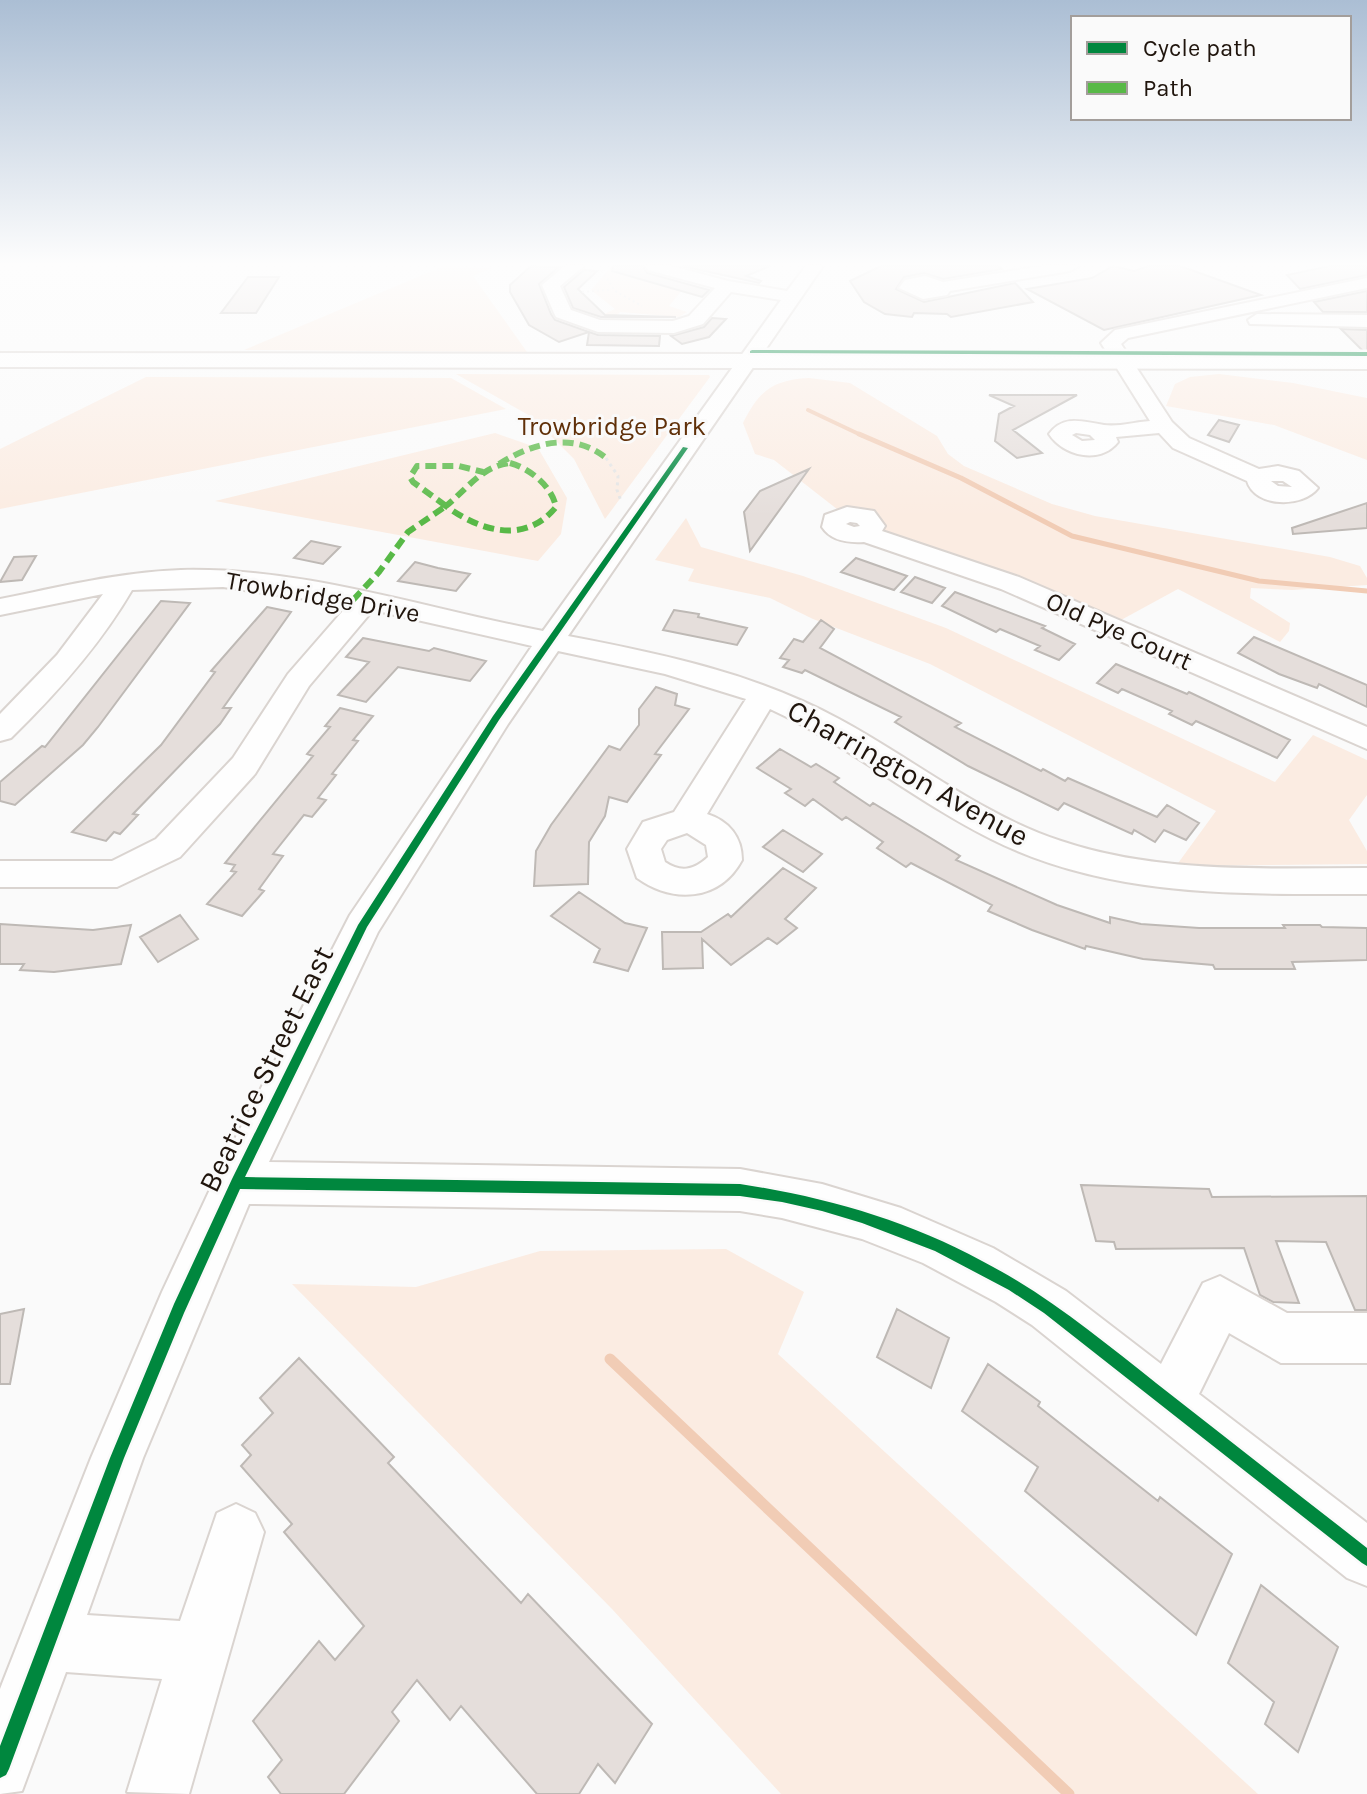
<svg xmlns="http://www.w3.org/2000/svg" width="1367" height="1794" font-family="Karla,sans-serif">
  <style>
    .green { fill: #fbece2 }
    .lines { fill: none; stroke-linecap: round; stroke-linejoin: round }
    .stream-far2 { stroke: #f1ccb5; stroke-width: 4 }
    .stream-far1 { stroke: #f1ccb5; stroke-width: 5 }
    .stream { stroke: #f1ccb5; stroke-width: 11 }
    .building { fill: #e5dedb; stroke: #beb9b5; stroke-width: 2 }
    .minor-casing { stroke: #dad4d0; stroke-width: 4 }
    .major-casing { stroke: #dad4d0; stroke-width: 4 }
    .path-far1 { stroke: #e4e4e4; stroke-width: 2; stroke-dasharray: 2 3; stroke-linecap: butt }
    .path { stroke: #e4e4e4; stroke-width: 3; stroke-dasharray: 3 4; stroke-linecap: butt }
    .minor { fill: #fefefe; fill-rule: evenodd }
    .major { fill: #fefefe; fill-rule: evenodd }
    .quiet { stroke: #58b947; stroke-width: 6; stroke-dasharray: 11 6; stroke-linecap: butt }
    .cycleway-casing { stroke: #fafafa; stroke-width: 5 }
    .cycleway { fill: #00873e; fill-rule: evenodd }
    .labels { text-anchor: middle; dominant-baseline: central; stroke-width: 6; stroke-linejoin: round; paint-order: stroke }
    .far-park-label { font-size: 26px; fill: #603009; stroke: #fafafa }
    .far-street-label { font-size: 26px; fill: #20150d; stroke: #fafafa }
    .street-label { font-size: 30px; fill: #20150d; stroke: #fafafa }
  </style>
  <rect width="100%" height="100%" fill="#fafafa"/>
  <path class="green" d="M444,266l48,2 -19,8 54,76 -283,-2z
    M611,267l41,4 -11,5 37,13 14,-4 12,7 -21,-3 -14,17 18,6 -8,5 -59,-5 -7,7 -13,-3 15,-7 -24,-19z
    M456,374l253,1 1,2 -105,142 -31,-60 -42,-42z
    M1219,374l74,9 74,15v62l-93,-35 -108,-19 9,-22 15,-7z
    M146,377l305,1 55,31 -506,100v-60z
    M809,378l41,5 87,53 11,18 16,12 88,38 43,12 235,41 30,9 7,12v7l-75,5 -41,-2 -1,10 40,25 -1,8 -9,11 -102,-53 -68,37 -241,-92 -95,-74 -19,-6 -12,-31c16,-32 29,-43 66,-45z
    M495,433l43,15 29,50 -6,36 -23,27 -323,-60z
    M686,518l15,29 102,29 143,52 329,154 38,-47 54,25v35l-18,25 18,31v13l-191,2 40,-55 -286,-147 -117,-45 -43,-21 -82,-17 6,-12 -39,-9z
    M726,1249l78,43 -26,62 480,440h-477l-169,-185 -320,-325 124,3 124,-36z"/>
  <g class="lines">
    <path class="stream-far2" d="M808,410l55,26"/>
    <path class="stream-far1" d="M859,434l102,44 111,58 187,45 108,10"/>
    <path class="stream" d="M610,1359l459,435"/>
  </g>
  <path class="building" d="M531,266l28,1 -20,17 12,30 4,6 34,12 -30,10 -30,-17 -19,-33v-7z
    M613,266h30l4,7 62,17 -7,7 -90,-26z
    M682,266h88l-24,10 15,5 -2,2z
    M881,266h117l4,3 -59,10 -19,-6 -20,4 -8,12 28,13 91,-19 18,19 -82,15 -4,-3 -33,-1 -2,4 -27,-3 -21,-12 -14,-21z
    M1113,266l21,5 14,-5h32l81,29 -157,35 -77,-41 65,-11z
    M1330,266h37v9l-67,14 -13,-14z
    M584,270l13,1 -19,18 27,26 71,2h-75l-28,-9 -9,-21z
    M248,277h31l-23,36h-35z
    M1367,291v21h-44l-9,-10z
    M712,318l14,1 -17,18 -27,7 -11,-8 33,-9z
    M1341,329l26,1v22h-3z
    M589,332l9,3 62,1 -1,10 -72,-1z
    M989,395h88l-64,35 29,23 -25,5 -22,-17 4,-27 15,-8z
    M1219,420l20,5 -10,17 -21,-7z
    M809,469l-59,82 -6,-39 16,-21z
    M1367,503v25l-74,6 -1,-6z
    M311,541l29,6 -17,17 -29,-6z
    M36,556l-14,24 -22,2 14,-25z
    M856,558l51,18 -13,14 -53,-18z
    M415,562l23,6 32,6 -14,17 -58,-10z
    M915,577l30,11 -13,15 -31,-11z
    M955,592l90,34 -3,2 33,16 -16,16 -24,-10 5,-4 -40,-17 -4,3 -54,-26z
    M161,601l29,2 -92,124 -15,18 -68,60 -15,-4v-19l42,-36 3,1z
    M267,607l24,5 -68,96h8l-11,16 -87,90 5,1 -18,19 -6,-2 -8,9 -34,-9 89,-87 54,-73 -4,-1z
    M674,610l25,4 -1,3 49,11 -10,17 -74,-15z
    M821,620l13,9 -14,19 141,75 -6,4 86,44 2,-2 22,12 3,-3 89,39 10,-12 32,18 -13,17 -22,-10 -9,12 -21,-12 -2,4 -68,-31 -6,7 -90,-44 -73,-44 6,-5 -96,-47 -3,3 -19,-6 6,-7 -9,-2 14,-19 9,3z
    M1254,637l113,48v22l-48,-23 -2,4 -38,-14 -41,-21z
    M363,638l66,13 5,-3 52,13 -16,20 -72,-14 -32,35 -28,-7 31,-33 -23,-5z
    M1116,664l71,30 2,-2 101,48 -13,18 -81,-37 -4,4 -23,-11 3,-3 -50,-22 -4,4 -21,-10z
    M656,687l21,7 -2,11 14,4 -34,45 6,1 -34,47 -18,-5 -4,19 -16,26 -1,42 -54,2 2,-35 15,-26 58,-79 11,4 19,-25v-16z
    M340,708l33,8 -20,24 5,1 -26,33 4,1 -18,23 8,2 -14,17 -8,-2 -31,39 10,2 -24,33 5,2 -22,25 -35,-12 29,-32 -5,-1 4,-6 -10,-2 88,-107 -6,-2 23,-27 -5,-1z
    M780,749l31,18 5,-3 23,14 -5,4 36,24 3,-3 87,53 -4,4 101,45 53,18v-6l31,7 58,4h86l-2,-3h37l2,2 45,1v32l-75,2 3,7h-80l-2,-4 -70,-6 -57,-13 -1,3 -53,-19 -44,-19 4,-6 -81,-42 -5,4 -29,-19 6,-6 -37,-25 -4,3 -29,-21 -8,7 -20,-13 6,-4 -34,-21z
    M783,830l39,24 -19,18 -40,-25z
    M783,868l33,20 -31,31 12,9 -20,16 -9,-6 -37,27 -29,-26 1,29 -40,1 -1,-37h39l27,-18 3,3z
    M579,892l46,31 22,5 -19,43 -34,-9 6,-13 -49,-33z
    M180,915l18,24 -40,23 -18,-25z
    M0,924l93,6 38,-5 -10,39 -67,8 -34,-2 4,-6h-24z
    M1081,1185l128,4 3,8 155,-1v114h-12l-29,-68 -50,-1 23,62 -26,-1 -13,-7 -16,-47 -128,1 -2,-7 -18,-1z
    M24,1309l-14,75h-10v-70z
    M897,1309l52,29 -18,50 -54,-31z
    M299,1358l95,99 -6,6 133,140 7,-9 124,130 -37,59 -17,-19 -19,30h-42l-76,-88 -11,14 -33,-40 -25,32 7,9 -55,73h-63l-13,-17 14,-17 -29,-39 66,-80 16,19 29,-34 -80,-94 8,-8 -51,-58 10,-11 -9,-10 31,-32 -13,-15z
    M988,1364l52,38 -2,4 120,95 2,-4 72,57 -36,81 -171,-144 13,-24 -76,-56z
    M1261,1585l77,62 -40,105 -33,-28 9,-22 -46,-39z"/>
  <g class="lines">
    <g class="minor-casing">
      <path id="minor" d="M565,266h19l-24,20 11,24 29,10 73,1 16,-5 26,-28 -67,-18 -2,-4h26l56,15 59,10 19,-25h17l-255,370c94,18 186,37 271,83 73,39 142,96 222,122 98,33 204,27 306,27v26c-129,0 -258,4 -376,-55 -76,-38 -143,-94 -221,-130l-63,105c22,7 35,23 35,46 -22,41 -69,44 -105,18l-10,-29 16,-27 31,-10 72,-113 -81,-25 -107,-23 -50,73 -130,208 -109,230 471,7 82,15 79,24 92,40 73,43 95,73 42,-81 17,-7 67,37h80v50h-86l-52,-30 -30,61 168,129v63l-20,-8 -315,-253 -36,-23 -73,-39 -61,-24 -80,-21 -42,-7 -491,-7 -106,254 -56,157 93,6 37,-108 19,-9 19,9 9,19 -75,262 -62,-2 35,-113 -96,-7 -44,119 -22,3v-105l91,-231 71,-166 58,-124 130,-253 182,-269 -159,-36 -64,76 -54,88 -75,83 -63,30h-117v-26h112l44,-22 77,-81 55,-84 60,-69 -125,-18 -91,3c-32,55 -75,103 -121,148l-11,3v-27l57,-59 46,-61 -103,21v-16c60,-12 120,-27 181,-29 123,-3 242,38 362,61l238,-331 -50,-8 -28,32 -29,9 -76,-1 -42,-15 -2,-4 -12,-28zM687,833l19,12 2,12c-14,13 -27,16 -43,5l-4,-13 6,-9z
        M1042,266h37l-9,5 -120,20 -3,4 -24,4 -24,-11 6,-8 20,-4 18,6z
        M1367,278v10l-239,50 -7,6 51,78 17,16 70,31 19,-3 21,5 19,17c-15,20 -63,20 -71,-7l-74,-33 -14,-15 -43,4 2,5c-18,23 -55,14 -69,-8 15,-20 34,-12 55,-9 14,2 31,-3 46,-4l-49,-78 14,-13zM1076,433l14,2 5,5 -13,1 -10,-6zM1271,481h12l9,6 -14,-1z
        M1257,314l110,1v12l-117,-3 -2,-4z
        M847,507l27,4 11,15 -3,5 137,46 348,150v22l-366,-160 -137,-47c-16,1 -33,-1 -42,-15l3,-12zM850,522l7,1 3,3 -6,1 -8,-3z"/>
    </g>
    <g class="major-casing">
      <path id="major" d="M0,353l1367,2v14l-1367,-2z"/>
    </g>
    <path class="path-far1" d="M599,266l16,25 27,15
      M577,292l33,-2"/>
    <path class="path" d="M606,458l12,18 -1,14 4,11"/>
    <use href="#minor" class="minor"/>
    <use href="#major" class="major"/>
    <path class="quiet" d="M510,463c19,5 42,23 46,44 -31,38 -76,24 -110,-1 21,-17 36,-40 64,-43z
      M499,464c34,-21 74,-33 107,-6
      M446,506l-33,-24 -3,-5 7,-11h42l24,6
      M353,600l26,-28 29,-40 38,-26"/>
    <g class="cycleway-casing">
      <path id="cycleway" d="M752,350l615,2v4l-617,-3v-2z
        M683,447l5,1 -189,272 -132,207 -122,250 495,7c85,13 166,36 242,77 64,33 118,78 174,122 70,55 141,110 211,165v18l-5,-3 -318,-250 -35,-23 -74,-39 -73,-28 -40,-12 -40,-9 -42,-6 -500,-7 -56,124 -60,145 -115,311 -3,6 -6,3v-32l110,-288 64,-154 58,-125 126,-254 135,-209z"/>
    </g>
    <use href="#cycleway" class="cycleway"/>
  </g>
  <linearGradient id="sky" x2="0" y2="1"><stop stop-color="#abbed4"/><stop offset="0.51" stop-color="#fdfdfd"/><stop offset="1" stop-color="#fdfdfd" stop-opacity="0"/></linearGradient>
  <rect width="1367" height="517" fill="url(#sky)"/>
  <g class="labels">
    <g class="far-park-label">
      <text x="612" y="426">Trowbridge Park</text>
    </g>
    <g class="far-street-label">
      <text transform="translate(323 597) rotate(10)">Trowbridge Drive</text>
      <text transform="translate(1119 631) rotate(24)">Old Pye Court</text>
    </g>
    <g class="street-label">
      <text transform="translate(908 773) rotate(29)">Charrington Avenue</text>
      <text transform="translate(266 1069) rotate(-64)">Beatrice Street East</text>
    </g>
  </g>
  <rect x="1071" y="16" width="280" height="104" fill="#fafafa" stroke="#a39e9b" stroke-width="2"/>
  <rect x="1087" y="42" width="40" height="12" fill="#00873e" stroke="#a39e9b" stroke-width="2"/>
  <text x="1143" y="56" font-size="24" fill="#20150d">Cycle path</text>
  <rect x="1087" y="82" width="40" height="12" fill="#58b947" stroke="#a39e9b" stroke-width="2"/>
  <text x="1143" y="96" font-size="24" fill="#20150d">Path</text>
</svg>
